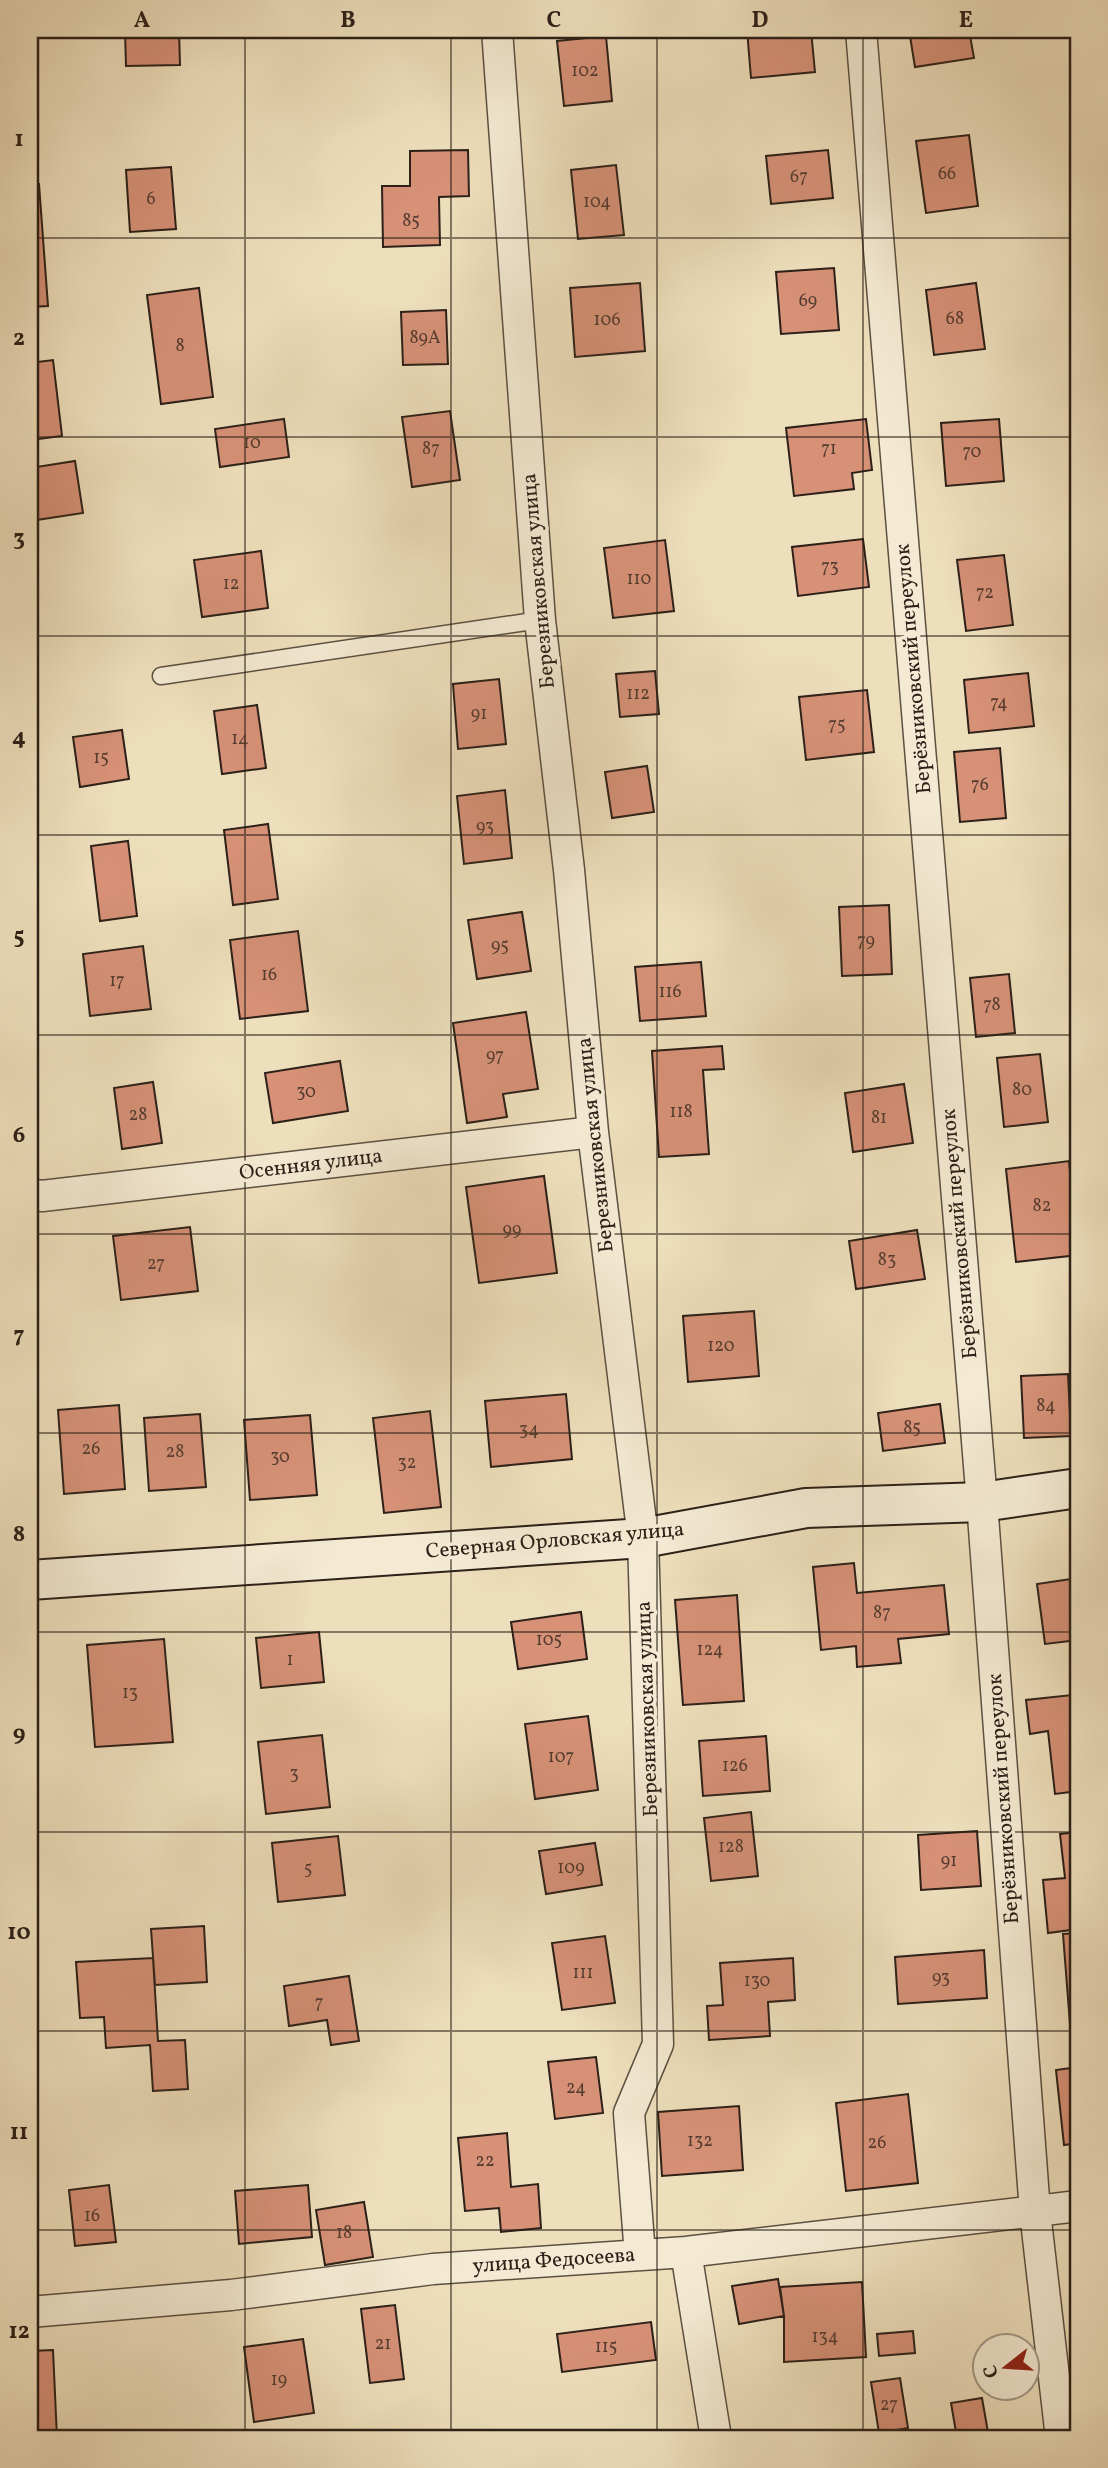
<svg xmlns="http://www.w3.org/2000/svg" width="1108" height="2468" font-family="Vollkorn,serif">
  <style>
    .building { fill: #d69177; stroke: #2c2018; stroke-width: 2 }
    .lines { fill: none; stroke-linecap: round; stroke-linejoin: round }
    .lane-casing { stroke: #5c5041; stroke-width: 19 }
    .street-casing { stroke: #5c5041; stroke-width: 33 }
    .secondary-casing { stroke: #2c2018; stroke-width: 42 }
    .lane { stroke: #f4ead3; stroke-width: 16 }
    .street { stroke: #f4ead3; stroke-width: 30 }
    .secondary { stroke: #f4ead3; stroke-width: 38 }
    .grid { fill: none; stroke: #2c2018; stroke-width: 2; stroke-opacity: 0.55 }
    .labels { text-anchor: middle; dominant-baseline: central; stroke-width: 7; stroke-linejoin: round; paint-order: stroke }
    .number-label { font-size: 18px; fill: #563c30 }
    .street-label { font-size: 21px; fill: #2c2018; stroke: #f4ead3 }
    .neatline { fill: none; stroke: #2c2018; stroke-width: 2.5 }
    .grid-label { font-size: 23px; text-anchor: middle; font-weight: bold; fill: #2c2018 }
  </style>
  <rect width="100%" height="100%" fill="#eedfbc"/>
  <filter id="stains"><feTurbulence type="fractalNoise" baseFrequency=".00286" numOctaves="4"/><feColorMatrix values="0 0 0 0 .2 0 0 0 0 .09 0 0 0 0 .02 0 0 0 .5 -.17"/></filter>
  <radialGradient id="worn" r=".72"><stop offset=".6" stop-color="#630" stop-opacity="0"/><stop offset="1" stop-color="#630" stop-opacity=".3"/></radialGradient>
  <path class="building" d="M125,30h54l1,35 -54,1z
    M747,30h64l4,42 -64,6z
    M909,30h60l5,28 -59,9z
    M606,36l6,65 -48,5 -7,-65z
    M969,135l9,71 -52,7 -10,-72z
    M468,150l1,46 -30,1 1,48 -57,2 -1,-61h28v-35z
    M828,150l5,48 -62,6 -5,-48z
    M616,165l8,70 -46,4 -7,-69z
    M171,167l5,62 -46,3 -4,-62z
    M30,184h9l9,122 -18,1z
    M834,268l5,62 -58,4 -5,-62z
    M640,283l5,68 -70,6 -5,-69z
    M976,283l9,66 -51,6 -8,-65z
    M199,288l14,109 -52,7 -14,-109z
    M446,310l2,54 -45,1 -2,-53z
    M53,360l9,76 -32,4v-77z
    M450,411l10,69 -48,7 -10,-70z
    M284,419l5,38 -69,10 -5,-38z
    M866,419l6,51 -20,3 2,16 -60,7 -8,-68z
    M999,419l5,62 -58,5 -5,-63z
    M75,461l8,52 -53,8v-53z
    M863,539l6,48 -71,9 -6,-49z
    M665,540l9,71 -61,7 -9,-70z
    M261,551l7,57 -66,9 -8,-57z
    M1004,555l9,70 -47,6 -9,-71z
    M655,671l4,43 -39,3 -4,-43z
    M1028,673l6,53 -65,7 -5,-53z
    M499,679l7,65 -48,5 -5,-65z
    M867,690l7,62 -68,8 -7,-63z
    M257,705l9,63 -44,6 -8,-63z
    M122,730l7,49 -49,8 -7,-50z
    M1000,748l6,70 -46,4 -6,-70z
    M647,766l7,46 -42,6 -7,-46z
    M505,790l7,68 -48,6 -7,-68z
    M268,824l10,75 -45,6 -9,-75z
    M128,841l9,75 -37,5 -9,-75z
    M889,905l3,69 -50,2 -3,-69z
    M522,912l9,59 -54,8 -9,-59z
    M298,931l10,80 -68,8 -10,-79z
    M143,946l8,63 -61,7 -7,-62z
    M701,962l5,54 -66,5 -5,-54z
    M1009,974l6,59 -39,4 -6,-59z
    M526,1012l12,77 -35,5 4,23 -40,6 -14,-100z
    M722,1046l2,23 -21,1 6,84 -50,3 -7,-106z
    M1040,1054l8,68 -44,5 -7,-69z
    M340,1061l8,50 -75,12 -8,-50z
    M153,1082l9,61 -40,6 -8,-61z
    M904,1084l9,59 -60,9 -8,-59z
    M1069,1161l9,94 -62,7 -10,-93z
    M544,1176l13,97 -78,10 -13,-96z
    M190,1227l8,64 -77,9 -8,-64z
    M917,1230l8,49 -69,10 -7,-48z
    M754,1311l5,65 -71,6 -5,-66z
    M1068,1374l3,62 -47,2 -3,-62z
    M566,1394l6,65 -81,8 -6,-66z
    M940,1404l5,39 -62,8 -5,-38z
    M119,1405l6,84 -61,5 -6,-84z
    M430,1411l11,96 -57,6 -11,-95z
    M200,1414l6,73 -57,4 -5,-73z
    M310,1415l7,80 -67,5 -6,-80z
    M854,1563l3,30 87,-8 5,49 -51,5 3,24 -44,4 -1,-21 -35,4 -8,-83z
    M1078,1578v62l-33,4 -8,-60z
    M737,1595l7,106 -61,4 -8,-105z
    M581,1612l6,47 -69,10 -7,-47z
    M319,1632l5,50 -63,6 -5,-50z
    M164,1639l9,103 -78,5 -8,-102z
    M1072,1695l3,29 3,-1v68l-23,3 -7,-63 -18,3 -4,-34z
    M588,1716l10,74 -63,9 -10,-75z
    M322,1735l8,72 -64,7 -8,-72z
    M766,1736l4,55 -67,5 -4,-55z
    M751,1812l7,64 -47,5 -7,-63z
    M977,1831l4,55 -60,4 -3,-55z
    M1078,1832v97l-30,4 -5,-53 22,-2 -5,-44z
    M338,1836l7,59 -67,7 -6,-59z
    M595,1843l7,42 -56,9 -7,-43z
    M204,1926l3,56 -52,3 -4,-56z
    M1078,1933v104h-7l-8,-103z
    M605,1936l10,67 -53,7 -10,-67z
    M984,1950l3,48 -89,6 -3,-47z
    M153,1958l5,83 27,-1 3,49 -35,2 -3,-46 -44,3 -2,-31 -24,1 -4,-56z
    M793,1958l2,42 -27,2 2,34 -61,4 -2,-34 16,-1 -3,-42z
    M349,1976l10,65 -28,4 -4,-25 -38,6 -5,-40z
    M596,2057l7,56 -48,6 -7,-57z
    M1078,2067v76l-14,2 -8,-75z
    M908,2094l10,89 -72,8 -10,-88z
    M739,2106l4,64 -81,6 -4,-64z
    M507,2133l4,54 27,-3 3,44 -40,4 -2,-24 -34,3 -7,-73z
    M109,2185l7,57 -41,4 -6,-56z
    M308,2185l4,52 -73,7 -4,-53z
    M364,2202l9,55 -48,8 -9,-55z
    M778,2279l6,37 -45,8 -7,-38z
    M862,2282l4,75 -82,5v-46l-4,-29z
    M395,2305l9,74 -34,4 -9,-74z
    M651,2322l5,38 -94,12 -5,-38z
    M913,2331l2,22 -36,3 -2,-22z
    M303,2339l11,74 -60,9 -10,-75z
    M53,2350l4,88h-27v-87z
    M900,2378l8,50 -29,5 -8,-51z
    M982,2398l7,40h-32l-6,-35z"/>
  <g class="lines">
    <g class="lane-casing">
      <path id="lane" d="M161,676l379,-56"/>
    </g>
    <g class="street-casing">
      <path id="street" d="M497,30l43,590 29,250 24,262 50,406 15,506 -29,69 11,142
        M861,30l121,1472 53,710 26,226
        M30,1194l12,2 551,-64
        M686,2252l30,186
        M30,2312l201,-17 202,-26 253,-17 392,-46"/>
    </g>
    <g class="secondary-casing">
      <path id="secondary" d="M30,1580l613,-42 163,-30 176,-6 96,-14"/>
    </g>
    <use href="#lane" class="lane"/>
    <use href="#street" class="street"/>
    <use href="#secondary" class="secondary"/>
  </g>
  <path class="grid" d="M245,30v2408M451,30v2408M657,30v2408M863,30v2408M30,238h1048M30,437h1048M30,636h1048M30,835h1048M30,1035h1048M30,1234h1048M30,1433h1048M30,1632h1048M30,1832h1048M30,2031h1048M30,2230h1048"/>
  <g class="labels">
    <g class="number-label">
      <text x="585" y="71">102</text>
      <text x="947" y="174">66</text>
      <text x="799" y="177">67</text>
      <text x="151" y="199">6</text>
      <text x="597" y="202">104</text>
      <text x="411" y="221">85</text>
      <text x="808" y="301">69</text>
      <text x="955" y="319">68</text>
      <text x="607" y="320">106</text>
      <text x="425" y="338">89А</text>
      <text x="180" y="346">8</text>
      <text x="252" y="443">10</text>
      <text x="431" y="449">87</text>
      <text x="829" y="449">71</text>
      <text x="972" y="452">70</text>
      <text x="830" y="567">73</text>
      <text x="639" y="579">110</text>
      <text x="231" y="584">12</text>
      <text x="985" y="593">72</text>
      <text x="638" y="694">112</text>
      <text x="999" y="703">74</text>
      <text x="479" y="714">91</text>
      <text x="837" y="725">75</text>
      <text x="240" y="739">14</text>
      <text x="101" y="758">15</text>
      <text x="980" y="785">76</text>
      <text x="485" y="827">93</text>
      <text x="866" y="941">79</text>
      <text x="500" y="946">95</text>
      <text x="269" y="975">16</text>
      <text x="117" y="981">17</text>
      <text x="670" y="992">116</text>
      <text x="992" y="1005">78</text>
      <text x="495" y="1056">97</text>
      <text x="1022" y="1090">80</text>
      <text x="306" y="1092">30</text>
      <text x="681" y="1112">118</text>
      <text x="138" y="1115">28</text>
      <text x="879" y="1118">81</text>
      <text x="1042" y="1206">82</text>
      <text x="512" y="1230">99</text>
      <text x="887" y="1260">83</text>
      <text x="156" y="1264">27</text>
      <text x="721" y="1346">120</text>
      <text x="1046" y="1406">84</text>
      <text x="912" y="1428">85</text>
      <text x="529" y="1430">34</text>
      <text x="91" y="1449">26</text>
      <text x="175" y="1452">28</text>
      <text x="280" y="1457">30</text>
      <text x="407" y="1463">32</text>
      <text x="882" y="1613">87</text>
      <text x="549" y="1640">105</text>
      <text x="710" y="1650">124</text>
      <text x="290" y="1660">1</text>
      <text x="130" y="1693">13</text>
      <text x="561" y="1757">107</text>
      <text x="735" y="1766">126</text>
      <text x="294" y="1774">3</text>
      <text x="731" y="1847">128</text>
      <text x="949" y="1861">91</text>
      <text x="571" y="1868">109</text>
      <text x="308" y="1869">5</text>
      <text x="583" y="1973">111</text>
      <text x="941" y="1978">93</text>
      <text x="757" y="1981">130</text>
      <text x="319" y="2003">7</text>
      <text x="576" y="2088">24</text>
      <text x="700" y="2141">132</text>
      <text x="877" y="2143">26</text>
      <text x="485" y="2161">22</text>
      <text x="92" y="2216">16</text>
      <text x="344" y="2233">18</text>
      <text x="825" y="2337">134</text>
      <text x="383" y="2344">21</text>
      <text x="606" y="2347">115</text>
      <text x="279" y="2380">19</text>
      <text x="889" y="2405">27</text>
    </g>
    <g class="street-label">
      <text transform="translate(539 581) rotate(-95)">Березниковская улица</text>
      <text transform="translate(914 669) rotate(-95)">Берёзниковский переулок</text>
      <text transform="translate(596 1145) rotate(-96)">Березниковская улица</text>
      <text transform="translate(311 1165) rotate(-7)">Осенняя улица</text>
      <text transform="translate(960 1234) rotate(-95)">Берёзниковский переулок</text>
      <text transform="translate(555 1541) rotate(-5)">Северная Орловская улица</text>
      <text transform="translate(648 1709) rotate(-92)">Березниковская улица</text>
      <text transform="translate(1004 1799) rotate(-94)">Берёзниковский переулок</text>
      <text transform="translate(554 2261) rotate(-4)">улица Федосеева</text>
    </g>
  </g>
  <rect width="1108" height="2468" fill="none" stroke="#eedfbc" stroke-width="77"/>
  <g transform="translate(1006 2367) rotate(253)"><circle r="33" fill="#f4ead3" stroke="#a49988" stroke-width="2"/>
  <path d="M0-5L12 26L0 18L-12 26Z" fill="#8f2418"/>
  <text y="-10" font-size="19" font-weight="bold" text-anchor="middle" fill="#2c2018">С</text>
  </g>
  <rect x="38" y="38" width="1032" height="2392" class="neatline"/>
  <g class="grid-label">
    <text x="142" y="27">A</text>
    <text x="348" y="27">B</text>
    <text x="554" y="27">C</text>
    <text x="760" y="27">D</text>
    <text x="966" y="27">E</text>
    <text x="19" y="146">1</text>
    <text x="19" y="345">2</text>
    <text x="19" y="545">3</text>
    <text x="19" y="744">4</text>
    <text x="19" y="943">5</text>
    <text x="19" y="1142">6</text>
    <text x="19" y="1342">7</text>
    <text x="19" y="1541">8</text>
    <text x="19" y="1740">9</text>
    <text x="19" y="1939">10</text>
    <text x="19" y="2139">11</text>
    <text x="19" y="2338">12</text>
  </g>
  <rect width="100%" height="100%" filter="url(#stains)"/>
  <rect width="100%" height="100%" fill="url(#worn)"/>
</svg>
